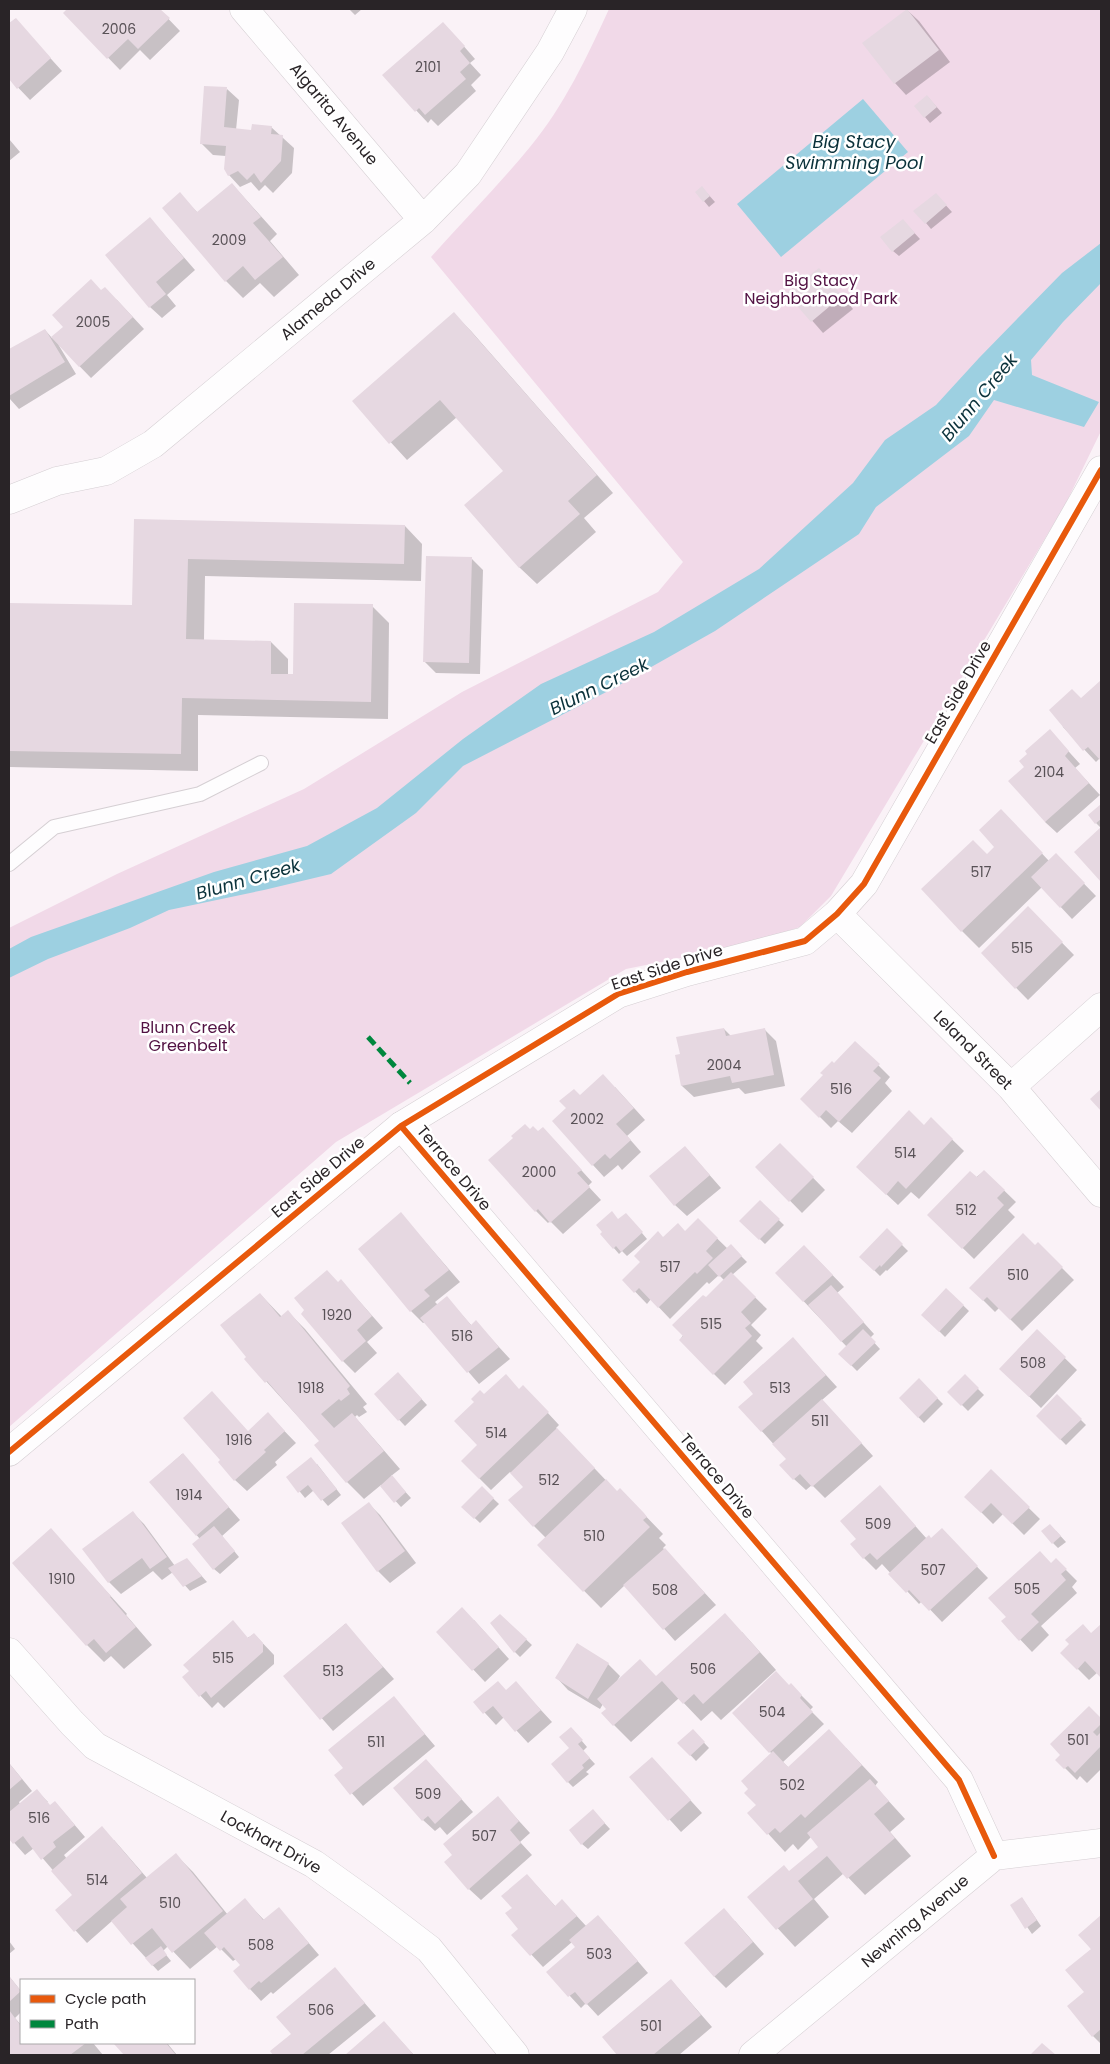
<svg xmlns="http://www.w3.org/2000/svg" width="1110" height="2064" font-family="Poppins,sans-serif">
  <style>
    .green { fill: #f1d9e8 }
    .water { fill: #9dd0e1 }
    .shadow { fill: #0003 }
    .building { fill: #e6d8e1 }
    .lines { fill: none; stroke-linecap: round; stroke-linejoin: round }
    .lane-casing { stroke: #d5cfd3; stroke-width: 16 }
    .street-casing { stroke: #d5cfd3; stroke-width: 29 }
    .secondary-casing { stroke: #d5cfd3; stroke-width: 29 }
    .lane { stroke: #fefdfe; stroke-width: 14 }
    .street { stroke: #fefdfe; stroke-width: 28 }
    .secondary { stroke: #fefdfe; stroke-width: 28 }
    .quiet { stroke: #00873e; stroke-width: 5; stroke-dasharray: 10 5; stroke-linecap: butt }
    .cycleway-casing { stroke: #fff; stroke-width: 9 }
    .cycleway { stroke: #e8590c; stroke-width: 6 }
    .labels { text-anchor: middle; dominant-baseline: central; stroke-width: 5; stroke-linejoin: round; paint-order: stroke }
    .number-label { font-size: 14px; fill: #585156 }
    .street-label { font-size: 16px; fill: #292427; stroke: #fff }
    .park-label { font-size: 16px; fill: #521243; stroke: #fff }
    .water-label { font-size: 18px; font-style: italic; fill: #0a313a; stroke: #fff }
  </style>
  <rect width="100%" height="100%" fill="#faf2f7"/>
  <path class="green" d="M609,9h492v422l-36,74 -234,391 -31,31 -59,19 -115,23 -290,173 -327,285v-499l108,-54 187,-85 158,-97 196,-100 25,-30 -252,-305c33,-37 68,-72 99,-110 34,-41 57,-90 79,-138z"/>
  <path class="water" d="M863,99l45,53 -127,105 -44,-53z
    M1101,243v40l-38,39 -32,38 1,15 67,27 -15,25 -90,-27 -25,36 -93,71 -17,27 -144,97 -101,57 -151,78 -47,47 -85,61 -67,16 -95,20 -39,18 -82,31 -39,19v-29l22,-12 183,-65 93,-26 70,-38 86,-69 78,-55 113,-52 105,-63 94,-86 32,-43 51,-35 43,-47 83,-85z"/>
  <path class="shadow" d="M69,9h90l21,22 -30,29 -10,-10 -20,20 -55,-57z
    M349,9h13l-7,6z
    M907,10l12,11 31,41 -44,33 -11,-12z
    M15,19l47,52 -32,29 -21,-22v-53z
    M454,35l21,24 -5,4 11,12 -10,10 5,6 -38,35 -7,-7 -3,4 -44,-47z
    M227,89l12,11 -3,30 16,1 19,-4 23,21 -2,25 -19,20 -8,-8 -6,6 -8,-9 -11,5 -11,-12 -3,-19 -13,-1 -12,-12z
    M927,96l15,17 -12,10 -5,-6z
    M9,139l11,13 -11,9z
    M232,184l45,50 -7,7 29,34 -25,22 -14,-14 -17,15 -17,-17 -47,-87 19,19z
    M707,193l8,9 -6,5 -5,-6z
    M941,200l11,12 -21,17 -5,-6z
    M908,226l12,13 -21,17 -6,-5z
    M161,231l34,39 -28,25 9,11 -14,12 -12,-11z
    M819,270l34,39 -30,24 -35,-40z
    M101,292l16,8 27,29 -53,49 -33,-34 18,30 -57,35 -10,-11v-48l36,-20 7,8z
    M454,314l17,17 142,162 -29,25 12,14 -59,52 -18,-17 -14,-96 -48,-54 -50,43 -54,-59z
    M135,520l270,6 17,18 -1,37 -216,-5 -1,64 67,2 17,17v16h6l78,-69 17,17 -1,96 -190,-4v56l-189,-4v-163l125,3z
    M472,559l11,11 -3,104 -44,-1 -12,-12z
    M1101,682v78l-1,-2 -4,4 -33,-35 -1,-4 20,-23z
    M1061,743l19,21 -5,4 25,27 -43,38 -12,-11z
    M1101,806v22l-5,-5z
    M1018,828l31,33 7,-6 40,41 -24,23 -30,-32 -63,61 -17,-17 25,-75z
    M1101,829v51l-25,-28z
    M1028,908l46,47 -46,45 -46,-47z
    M724,1029l7,7 33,-7 12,12 9,45 -40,8 -6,-6 -45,9 -12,-11 -1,-31z
    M856,1043l34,34 -5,6 7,8 -40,42 -14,-12 -7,7 -29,-29z
    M615,1087l30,33 -18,16 14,16 -19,18 -4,-5 -14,12 -11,-12 -13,-68z
    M931,1119l33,32 -45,48 -8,-7 -13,13 -29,-27z
    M530,1131l24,9 38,42 -4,4 13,14 -38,34 -13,-13 -2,2 -12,-12 -46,-51z
    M780,1144l45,46 -23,23 -45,-46z
    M685,1147l36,41 -34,28 -12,-11z
    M984,1171l32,31 -8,8 7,7 -41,42 -45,-44z
    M760,1202l24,23 -19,19 -24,-23z
    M401,1214l59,68 -25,20 3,3 9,-7 25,28 4,-4 34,37 -31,25 -54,-62 -2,1 -12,-12 -52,-62z
    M619,1220h12l16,19 -20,17 -5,-5 -3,3 -17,-20z
    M698,1220l30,29 3,-3 16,16 -15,13 35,34 -16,16 10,10 -5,6 7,7 -38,37 -45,-45 26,-42 18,-18 -5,-5 -10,9 -2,-2 -37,37 -19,-20 -4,5 -23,-24 40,-41 22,-6z
    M887,1230l21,21 -21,20 -1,-1 -6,6 -19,-19z
    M1038,1244l36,36 -52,51 -23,-23 -4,4 -24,-24z
    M816,1258l28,29 -7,6 37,41 -4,4 10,11 -23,22 -17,-17 7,-7 -70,-74z
    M338,1283l14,10 31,35 -16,14 10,11 -22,20 -12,-12z
    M946,1289l23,22 -24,26 -22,-22z
    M260,1294l22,23 6,-5 17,17 62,75 -4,3 4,5 -8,5 -2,-2 -2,2 45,52 -9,7 20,22 -10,9 -20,-22 -17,14 -17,-17 -27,-41 -74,-82z
    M1037,1331l40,39 -36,38 -29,-28z
    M793,1339l44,48 -15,13 51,56 -48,42 -13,-13 -6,5 -12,-11 -7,-20 -47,-52 14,-13z
    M965,1376l19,19 -16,16 -19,-19z
    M403,1379l24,26 -22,21 -30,-32z
    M919,1380l24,24 -19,19 -24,-25z
    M519,1390l15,8 25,27 -3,3 62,65 19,14 26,27 -4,4 7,7 -3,3 53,57 -41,36 -50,-56 -24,23 -62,-63 7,-7 -12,-12 -9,-39 -15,-15 -19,18 -12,-12v-33l6,-49z
    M212,1393l36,39 20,-18 28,29 -21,19 2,3 -30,26 -12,-11 -13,-20z
    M1057,1396l29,29 -20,20 -28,-29z
    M182,1454l58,66 -18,16 17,21 -19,17 -6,-5 -14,-30 -49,-57z
    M317,1464l24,31 -13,11 -14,-16 -9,8 -17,-21z
    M991,1471l49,48 -16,16 -21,-21 -10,10 -27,-27z
    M482,1488l17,16 -19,19 -17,-16z
    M891,1499l36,40 26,3 35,36 -46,44 -20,-21 -3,3 -37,-40 -6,6 -12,-12 -6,-19z
    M369,1504l11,11 36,48 -26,20 -12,-12 -36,-48z
    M133,1513l11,11 31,42 17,-1 15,17 -17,9 -17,-19 -11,8 -9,-9 -32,23 -12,-12 -25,-33z
    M51,1530l76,84 -1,1 26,30 -28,24 -13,-13 -7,6 -17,-17z
    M1056,1531l10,11 -8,6 -5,-5z
    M1056,1560l21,21 -5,6 5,6 -36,33 8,9 -17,17 -29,-31z
    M500,1615l32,30 -12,12 -5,-5z
    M474,1620l35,39 -24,23 -47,-50z
    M345,1624l49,55 -61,52 -48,-55z
    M1101,1626v50l-3,-4 -9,8 -27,-27 30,-18z
    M742,1632l34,38 -55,50 -9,-9 -11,10 -22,-23 -48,44 -17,-17 -6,-16 -5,-5 -3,5 -32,-19 -11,-12 20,-33 31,19 12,12 -3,5 39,-4z
    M254,1634l20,21v9l-50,44 -6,-6 -6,6 -29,-31z
    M516,1683l36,39 -24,21 -24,-26 -8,8 -21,-23 32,-11z
    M791,1685l22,22 -3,3 14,14 -41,38 6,6 57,-20 32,34 -3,4 30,33 -15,13 21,24 -46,39 -21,-22 -30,26 15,18 -34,30 -46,-50 40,-25 31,-25 -9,-10 -13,13 -5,-6 -8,8 -36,-39 9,-8 14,-51 -39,-41z
    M394,1698l41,48 -72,60 -27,-31 8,-7z
    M1089,1707l12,13v49l-14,14 -7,-7 -3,4 -20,-20 5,-5z
    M693,1731l16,17 -13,13 -17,-18z
    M576,1734l11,13 -4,4 12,13 -9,8 3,2 -16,13 -5,-5 3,-33z
    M652,1758l50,55 -21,19 -50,-55z
    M9,1763l23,28 -13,11 1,2 17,-13 11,11h-3l7,9 3,-9 30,35 -21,18 3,4 47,-19 33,38 29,-23 17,17 35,43 17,-15 20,21h25l29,34 -46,39 -2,-2 -10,9 -11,-12 -9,-24 -5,-6 -3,2 -15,-15 -28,23 -22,-23 -5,5 8,10 -13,10 -46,-50 -25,22 -30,-33 17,-15 -40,-47 -9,7 -16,-18z
    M437,1772l36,40 -26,23 -7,-8 -5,4 -12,-11z
    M509,1810l21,23 -10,9 12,13 -51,45 -12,-11z
    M598,1816l12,13 -22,20 -6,-5z
    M527,1875l29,32 18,6 13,14 23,2 38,44 -50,43 -12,-13 -5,5 -33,-36 29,-25 -5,-5 -29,25 -30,-32 7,-6 -7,-21z
    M1022,1898l19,28 -9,8 -20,-29z
    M1101,1917v127l-8,-8 -7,-44 6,-42 -12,-15z
    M735,1921l29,33 -38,34 -12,-12z
    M9,1941l6,8 -6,5z
    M335,1969l41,47 -48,39h-53l-3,-4 21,-17z
    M9,1976l12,15v21l-6,6 6,7v18h72l10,12h-94z
    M671,1980l41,47 -33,28h-60l-16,-18z
    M384,2023l30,32h-67z
    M118,2043h49l10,12h-52l-9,-11z"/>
  <path class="building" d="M67,9h93l10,9 -32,31 -10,-10 -21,20 -44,-46z
    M907,9l32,41 -45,34 -32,-41z
    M16,18l35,40 -34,31 -8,-10v-56z
    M443,22l22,24 -5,5 10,12 -10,9 6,7 -41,36 -6,-7 -4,4 -33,-37z
    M204,86l23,1 -3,40 27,3 1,-6 20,2 -1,8 12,1 -2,26 -20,22 -7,-10 -7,7 -9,-9 -10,5 -4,-7 2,-23 -26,-2z
    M927,95l10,12 -13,11 -10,-12z
    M232,183l29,34 -8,6 30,34 -28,23 -12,-14 -18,16 -63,-74 18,-16 17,20z
    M702,186l8,10 -7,6 -8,-10z
    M936,193l11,12 -22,19 -12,-13z
    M150,217l34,41 -28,24 10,12 -17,14 -44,-53z
    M903,219l12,14 -23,19 -12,-15z
    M819,268l23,28 -31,26 -25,-29z
    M91,279l10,11 4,-3 28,30 -54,50 -28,-30 12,-10 -11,-12z
    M454,312l143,163 -29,26 12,13 -61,54 -55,-63 39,-34 -63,-71 -51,44 -37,-43z
    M45,329l20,33 -56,34v-47z
    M134,519l271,6 -1,39 -216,-5 -2,80 85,2v33h22l1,-71 79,1 -2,98 -189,-4 -1,56 -172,-3v-148l123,2z
    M426,556l46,1 -3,106 -46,-1z
    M1101,680v81l-13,-14 -5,4 -34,-41 23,-21 9,9z
    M1050,729l19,22 -4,5 24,27 -44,39 -37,-41 16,-14 -5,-6 8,-7 -2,-3z
    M1101,804v15l-6,5 -7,-9z
    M1001,809l42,44 -82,79 -40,-43 52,-49 14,14 7,-7 -15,-17z
    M1101,827v55l-27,-30z
    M1056,853l29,30 -25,25 -29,-31z
    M1028,906l35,36 -48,47 -34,-36z
    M724,1028l2,8 39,-8 9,47 -42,8 -2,-7 -49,10 -6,-31 5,-1 -4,-17z
    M855,1041l25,23 -7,7 8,7 -42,44 -13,-12 -7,8 -19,-19 23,-24 -3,-2 12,-12 2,2z
    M603,1074l31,34 -18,16 15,16 -21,19 -5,-5 -13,12 -40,-45 14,-13 -7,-7 15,-12 6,6z
    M1101,1089v22l-11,-12z
    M909,1110l15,15 7,-8 22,22 -47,50 -8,-8 -12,14 -30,-28z
    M525,1124l5,5 3,-3 5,5 5,-4 39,43 -5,3 13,14 -40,36 -12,-14 -3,3 -47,-52 25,-22 -2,-2z
    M780,1143l34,34 -25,25 -34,-35z
    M685,1146l25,29 -36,31 -25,-30z
    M984,1170l21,20 -8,8 7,7 -42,44 -35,-34 43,-44 7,6z
    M760,1200l20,19 -21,21 -20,-19z
    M612,1211l6,8 8,-6 17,19 -22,20 -5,-6 -3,3 -13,-15 2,-2 -6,-7z
    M401,1212l48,58 -25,20 6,6 -20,16 -52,-63z
    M698,1218l20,20 -12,13 7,7 -16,16 -2,-2 -37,36 -19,-20 -5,5 -12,-13 18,-18 -6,-6 24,-25 5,6 15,-14 7,8z
    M887,1228l16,16 -22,23 -1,-2 -6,6 -15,-14z
    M1023,1233l12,12 3,-3 25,25 -53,53 -23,-23 -4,4 -14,-13z
    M731,1244l11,12 -23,21 -11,-12z
    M804,1245l29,30 -30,27 -28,-29z
    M327,1270l11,12 3,-3 31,37 -15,14 9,11 -24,21 -41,-48 3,-4 -10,-12z
    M731,1272l25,25 -15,15 10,11 -6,5 7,8 -39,39 -34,-35 4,-4 -11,-11 31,-30 3,2z
    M831,1285l33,37 -23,20 -33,-37z
    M946,1288l18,17 -25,27 -18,-17z
    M260,1293l20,24 8,-7 62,76 -3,3 3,5 -9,7 -2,-2 -18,15 13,14 18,-15 32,38 -38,32 -32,-38 5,-4 -52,-60 -2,2 -21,-24 2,-2 -26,-32z
    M447,1296l24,29 5,-5 23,27 -32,26 -47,-55z
    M863,1329l13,13 -25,24 -13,-12z
    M1037,1329l29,28 -37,40 -30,-28z
    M793,1337l33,38 -65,57 -23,-25 15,-13 -10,-12z
    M398,1372l24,27 -24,22 -24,-27z
    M506,1374l13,15 4,-4 26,27 -70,67 -18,-18 16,-16 -23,-24 20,-19 -3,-3 9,-9 4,4z
    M965,1374l14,14 -18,18 -14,-14z
    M919,1378l19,20 -20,20 -19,-20z
    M212,1391l36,40 20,-19 17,19 -21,19 2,2 -32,29 -16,-19 2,-2 -37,-42z
    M1057,1394l25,25 -22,21 -24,-24z
    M822,1399l40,44 -50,44 -12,-13 -7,6 -14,-15 7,-6 -14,-15z
    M557,1428l38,40 -62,59 -25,-27 15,-13 -13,-14z
    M183,1453l46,54 -33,29 -47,-54z
    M311,1457l26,32 -16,12 -13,-16 -10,8 -12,-16z
    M991,1469l39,38 -18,17 -21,-21 -10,10 -17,-16z
    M392,1475l14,17 -12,11 -14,-17z
    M606,1479l11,12 3,-3 24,25 3,4 -4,3 7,7 -67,65 -46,-47z
    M880,1485l36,41 -39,34 -7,-7 -7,6 -13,-15 6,-5 -16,-18z
    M482,1486l12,12 -20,21 -13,-12z
    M369,1502l36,49 -28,21 -36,-49z
    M133,1511l34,46 -17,12 -8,-11 -34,25 -26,-34z
    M1050,1524l11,12 -9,8 -11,-13z
    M214,1526l21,25 -22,19 -21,-26z
    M51,1528l60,68 -1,1 26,30 -30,26 -12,-14 -8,7 -74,-83z
    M942,1528l36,38 -49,45 -20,-21 -3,3 -18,-19 41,-39 2,3z
    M665,1548l40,45 -42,37 -40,-45z
    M1040,1551l11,12 5,-5 11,11 -6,5 5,6 -35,34 8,8 -20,19 -18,-20 5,-4 -18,-19z
    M187,1558l15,18 -19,11 -15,-19z
    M462,1607l37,40 -27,24 -36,-39z
    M725,1613l35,39 -57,52 -9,-10 -11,10 -21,-23 -49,45 -12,-13 5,-4 -9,-10 43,-40 16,17z
    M500,1614l27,25 -13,14 -24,-30z
    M233,1620l15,18 6,-5 9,10v9l-52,46 -5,-7 -7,6 -17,-20 7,-6 -6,-6z
    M346,1623l37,44 -63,53 -37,-44z
    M1083,1624l8,9 10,-9v54l-16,-17 -8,9 -17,-17 9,-9 -4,-4z
    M577,1643l32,20 -21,36 -33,-21z
    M776,1671l13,14 2,-2 11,12 -2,3 13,14 -44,41 -37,-40z
    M498,1681l8,9 10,-9 25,29 -26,22 -22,-26 -10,8 -10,-12z
    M394,1696l31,38 -75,61 -16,-20 9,-7 -15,-18z
    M1089,1706l12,12v6l-8,8 4,4 3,-3 1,1v12l-26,27 -7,-7 -4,3 -9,-9 5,-5 -10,-11z
    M571,1727l12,13 -5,4 12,14 -8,7 2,3 -17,15 -16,-19 18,-16 -10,-11z
    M693,1729l12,13 -15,14 -13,-13z
    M829,1729l33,36 -57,53 -4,-4 -21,19 -5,-5 -8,7 -20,-22 9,-8 -12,-12 4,-4 -7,-8 32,-30 15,16z
    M652,1757l39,43 -23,21 -39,-44z
    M426,1759l36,40 -27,25 -7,-8 -6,5 -29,-33z
    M9,1763l13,16 -13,11z
    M870,1779l19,22 -15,13 21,24 -48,41 -20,-23 -29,25 15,18 -37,31 -29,-33 37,-32 5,6 29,-24 -11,-14z
    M37,1789l13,16 5,-4 20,24 -22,17 3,5 -15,13 -18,-24 -10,8 -4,-5v-27z
    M498,1796l21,25 -9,9 11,13 -53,47 -24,-28 8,-7 -9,-11z
    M593,1809l12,14 -24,22 -12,-15z
    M102,1826l40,47 -68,59 -19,-22 17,-15 -21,-24z
    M176,1853l47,58 -51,42 -20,-25 -21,17 -20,-24 16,-14 -7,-8z
    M527,1874l28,32 7,-7 15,17 -47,40 -19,-21 7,-6 -13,-16 7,-5 -11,-12z
    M1022,1897l15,23 -12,9 -15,-24z
    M245,1898l18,22 16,-13 30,36 -48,40 -2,-2 -10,9 -16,-19 7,-6 -16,-18 -4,4 -16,-18z
    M724,1908l29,34 -39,35 -30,-34z
    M598,1915l40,46 -52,44 -11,-13 -7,5 -22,-25 29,-25 -6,-7z
    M1101,1915v114l-9,8 -25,-31 17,-14 -19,-22 26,-21 -13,-14z
    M161,1946l6,9 -15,11 -7,-8z
    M335,1967l30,36 -63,52h-29l-3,-4 21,-17 -15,-17z
    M9,1976l12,15 -12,11z
    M671,1979l30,36 -48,40h-36l-15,-18z
    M9,2010l12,16v17h65l-16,12h-61z
    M384,2021l30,34h-69z
    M116,2043h50l10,12h-52l-10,-11z
    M1042,2043l14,12h-26z"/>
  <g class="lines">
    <g class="lane-casing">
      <path id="lane" d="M9,864l45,-37 146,-33 61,-31"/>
    </g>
    <g class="street-casing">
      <path id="street" d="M244,9l179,211
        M9,500l48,-19 49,-10 47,-27 270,-224 45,-46 82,-122 23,-43
        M837,914l174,173 90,106
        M1011,1087l90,-80
        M401,1126l558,654 35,76
        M9,1652l63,71 23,23 219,118 56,40 59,45 86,106
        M753,2055l241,-199 107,-13"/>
    </g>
    <g class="secondary-casing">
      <path id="secondary" d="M9,1452l392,-326 217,-132 69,-22 118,-31 32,-27 27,-30 237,-414"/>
    </g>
    <use href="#lane" class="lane"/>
    <use href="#street" class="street"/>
    <use href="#secondary" class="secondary"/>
    <path class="quiet" d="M368,1037l42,46"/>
    <g class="cycleway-casing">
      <path id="cycleway" d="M401,1126l558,654 35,76
        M9,1452l392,-326 217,-132 69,-22 118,-31 32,-27 27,-30 237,-414"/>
    </g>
    <use href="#cycleway" class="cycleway"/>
  </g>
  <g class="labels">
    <g class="number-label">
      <text x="119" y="29">2006</text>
      <text x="428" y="67">2101</text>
      <text x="229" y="240">2009</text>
      <text x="93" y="322">2005</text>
      <text x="1049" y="772">2104</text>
      <text x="981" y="872">517</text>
      <text x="1022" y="948">515</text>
      <text x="724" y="1065">2004</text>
      <text x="841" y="1089">516</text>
      <text x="587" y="1119">2002</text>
      <text x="905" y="1153">514</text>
      <text x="539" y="1172">2000</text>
      <text x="966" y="1210">512</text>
      <text x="670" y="1267">517</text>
      <text x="1018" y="1275">510</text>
      <text x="337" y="1315">1920</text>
      <text x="711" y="1324">515</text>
      <text x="462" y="1336">516</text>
      <text x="1033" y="1363">508</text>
      <text x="311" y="1388">1918</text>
      <text x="780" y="1388">513</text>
      <text x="820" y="1421">511</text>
      <text x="496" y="1433">514</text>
      <text x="239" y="1440">1916</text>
      <text x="549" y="1480">512</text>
      <text x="189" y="1495">1914</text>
      <text x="878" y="1524">509</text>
      <text x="594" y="1536">510</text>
      <text x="933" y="1570">507</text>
      <text x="62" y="1579">1910</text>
      <text x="1027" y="1589">505</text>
      <text x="665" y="1590">508</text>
      <text x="223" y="1658">515</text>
      <text x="703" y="1669">506</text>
      <text x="333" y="1671">513</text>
      <text x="772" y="1712">504</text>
      <text x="1078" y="1740">501</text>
      <text x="376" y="1742">511</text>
      <text x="792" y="1785">502</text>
      <text x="428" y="1794">509</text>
      <text x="39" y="1818">516</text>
      <text x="484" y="1836">507</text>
      <text x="97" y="1880">514</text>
      <text x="170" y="1903">510</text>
      <text x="261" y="1945">508</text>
      <text x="599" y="1954">503</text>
      <text x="321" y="2010">506</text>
      <text x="651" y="2026">501</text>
    </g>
    <g class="street-label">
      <text transform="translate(334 114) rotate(50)">Algarita Avenue</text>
      <text transform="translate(328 299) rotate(-40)">Alameda Drive</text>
      <text transform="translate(958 692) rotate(-60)">East Side Drive</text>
      <text transform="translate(667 967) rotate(-18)">East Side Drive</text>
      <text transform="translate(973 1050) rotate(45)">Leland Street</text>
      <text transform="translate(454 1168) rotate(50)">Terrace Drive</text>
      <text transform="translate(318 1177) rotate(-40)">East Side Drive</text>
      <text transform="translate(717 1476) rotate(50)">Terrace Drive</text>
      <text transform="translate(271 1842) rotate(29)">Lockhart Drive</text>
      <text transform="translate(915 1921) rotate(-40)">Newning Avenue</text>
    </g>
    <g class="park-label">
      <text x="821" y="280">Big Stacy<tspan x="821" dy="18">Neighborhood Park</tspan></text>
      <text x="188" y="1027">Blunn Creek<tspan x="188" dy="18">Greenbelt</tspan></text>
    </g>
    <g class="water-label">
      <text x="854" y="141">Big Stacy<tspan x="854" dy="21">Swimming Pool</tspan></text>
      <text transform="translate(979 397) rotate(-50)">Blunn Creek</text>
      <text transform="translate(599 686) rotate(-26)">Blunn Creek</text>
      <text transform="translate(248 879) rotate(-16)">Blunn Creek</text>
    </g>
  </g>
  <rect width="1110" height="2064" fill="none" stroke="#292427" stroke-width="20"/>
  <rect x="20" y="1979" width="175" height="65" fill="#ffffff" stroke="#a9a7a9"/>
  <rect x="30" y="1995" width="25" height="8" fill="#e8590c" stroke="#a9a7a9"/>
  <text x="65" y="2004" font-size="15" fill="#292427">Cycle path</text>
  <rect x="30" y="2020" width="25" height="8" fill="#00873e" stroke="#a9a7a9"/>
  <text x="65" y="2029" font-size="15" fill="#292427">Path</text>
</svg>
